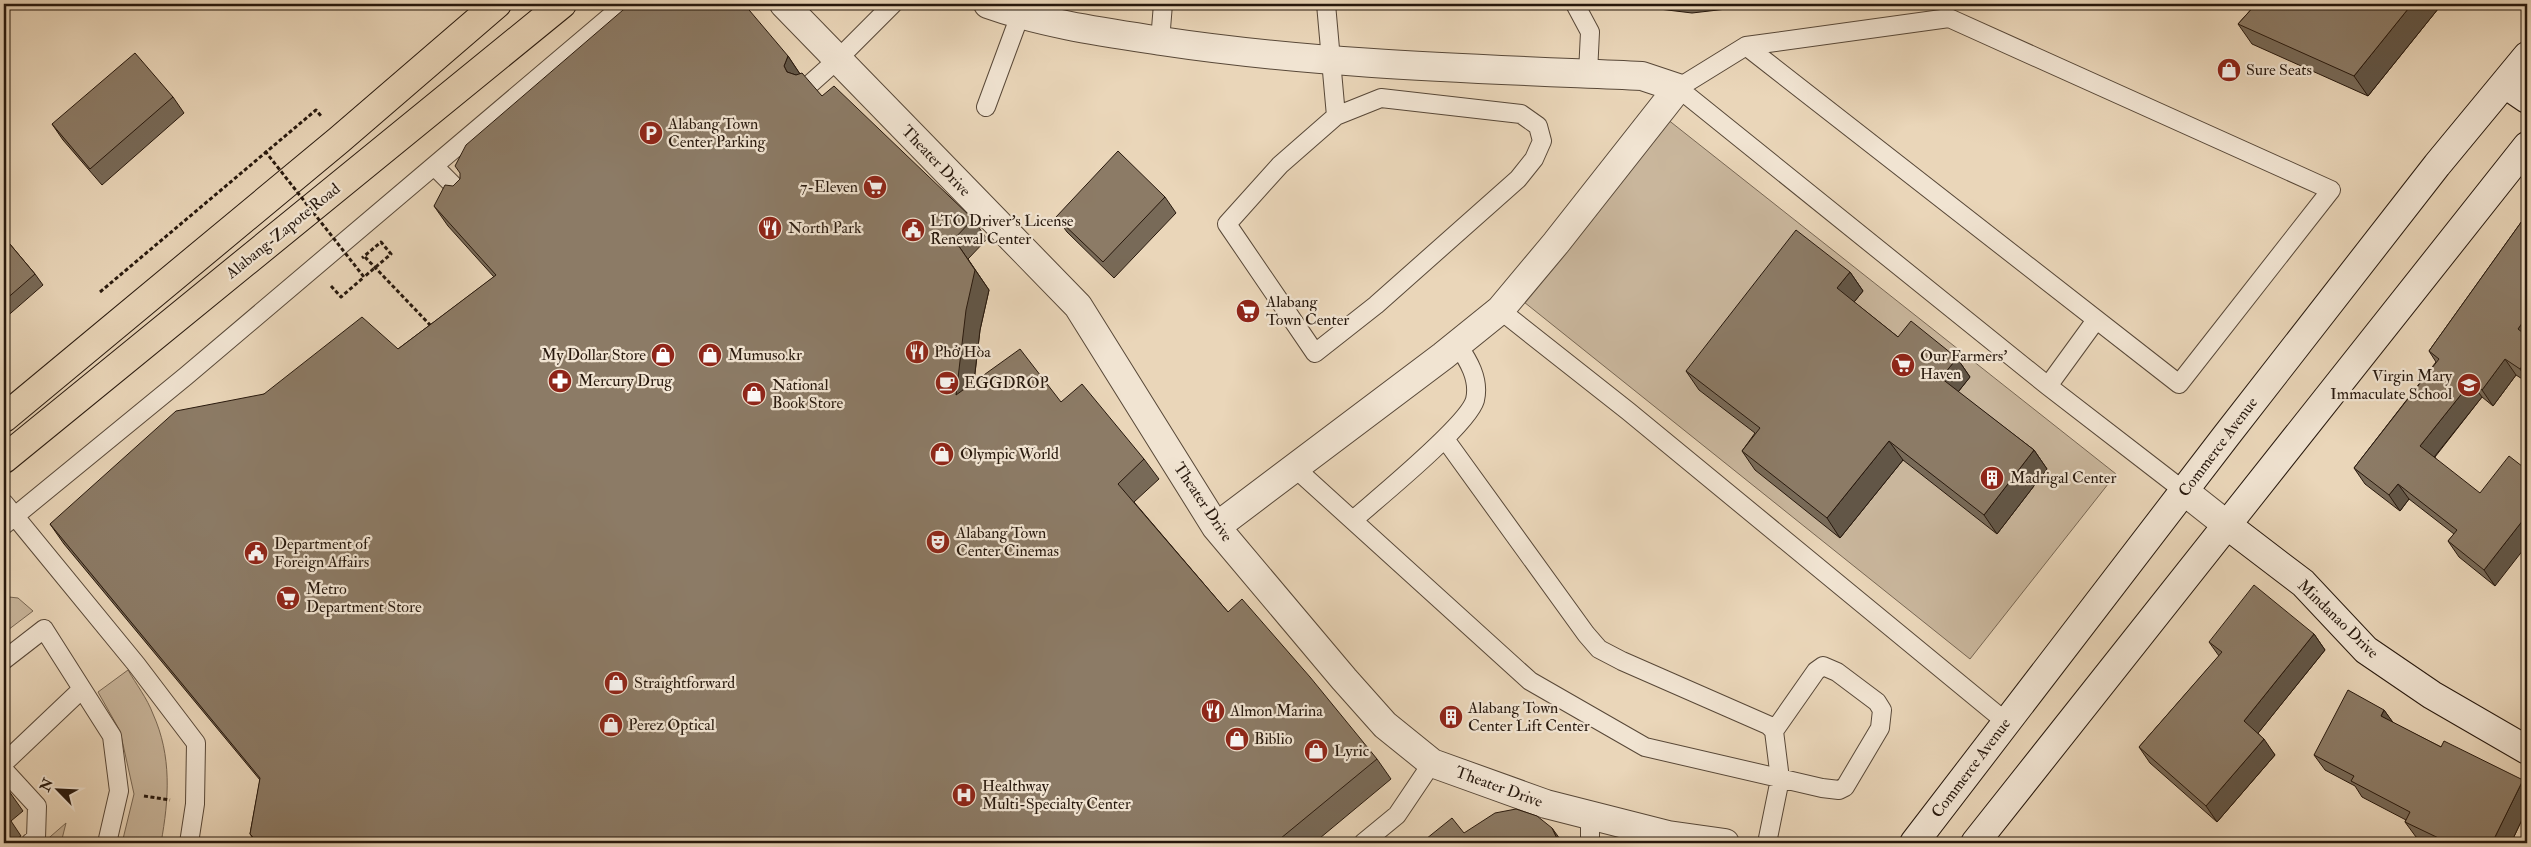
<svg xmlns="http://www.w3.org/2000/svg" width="2531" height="847" font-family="'IM FELL Double Pica',serif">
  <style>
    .green { fill: #c9b69c; stroke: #786754 }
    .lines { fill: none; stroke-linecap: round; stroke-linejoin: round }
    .lane-casing { stroke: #584838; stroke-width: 20 }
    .street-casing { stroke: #584838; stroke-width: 30 }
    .secondary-casing { stroke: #27180d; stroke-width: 30 }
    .highway-casing { stroke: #27180d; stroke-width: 30 }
    .path { stroke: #27180d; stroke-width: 3; stroke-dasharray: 4 2.5; stroke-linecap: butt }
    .lane { stroke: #f1e4d2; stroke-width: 18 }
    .street { stroke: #f1e4d2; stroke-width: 28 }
    .secondary { stroke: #f1e4d2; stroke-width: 28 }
    .highway { stroke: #ead6b9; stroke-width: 28 }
    .path-bridge { stroke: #27180d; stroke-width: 3; stroke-dasharray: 4 2.5; stroke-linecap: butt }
    .wall { fill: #786a58; stroke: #27180d }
    .shaded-wall { fill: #625647; stroke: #27180d }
    .building { fill: #8c7b66; stroke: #27180d }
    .labels { text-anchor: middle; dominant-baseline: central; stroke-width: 4.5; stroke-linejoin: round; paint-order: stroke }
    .poi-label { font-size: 16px; fill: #27180d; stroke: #f1e4d2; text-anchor: start }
    .street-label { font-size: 16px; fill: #27180d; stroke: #f1e4d2 }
  </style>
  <rect width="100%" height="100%" fill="#ead6b9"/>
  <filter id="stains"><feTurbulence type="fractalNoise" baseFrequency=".004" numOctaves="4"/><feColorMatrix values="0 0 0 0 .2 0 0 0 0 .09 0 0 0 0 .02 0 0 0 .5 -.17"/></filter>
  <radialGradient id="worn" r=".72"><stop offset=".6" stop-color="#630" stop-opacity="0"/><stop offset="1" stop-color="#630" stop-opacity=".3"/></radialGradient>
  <path class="green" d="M1667,119l449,355 -146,185 -446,-357z
    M9,597l9,1 15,13 -29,22v-32z
    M128,670c8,14 19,28 25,44 19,42 16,85 8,129h-39l12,-49 -14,-63 -22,-39z
    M66,823l-5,20h-18z"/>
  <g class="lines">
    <g class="lane-casing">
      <path id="lane" d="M1326,4l10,112
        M1575,4l15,28 -2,41
        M1160,41l3,-37
        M1746,46l433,338 152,-194 -382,-172 -203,28 -68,42 370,298 136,105
        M809,85l28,-25 56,-56
        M1381,98l140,16 17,12 4,15 -8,18 -16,20 -142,126 -61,48 -88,-129 53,-59 56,-49z
        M986,107l34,-92
        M434,166l30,30
        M1500,310l128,101 378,311
        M2048,386l48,-66
        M1445,439l141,195 13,15 23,12 146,64 6,6 6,48 -13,64
        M1295,468l235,213 115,66 177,41 17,2 6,-3 35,-59 2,-18 -5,-8 -40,-30 -14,-6 -7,5 -42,60
        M4,503l132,161 60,79 -1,61 -6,39
        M1353,520c24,-21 115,-95 122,-120 5,-21 -7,-40 -18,-56
        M4,525l182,-149 439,-372
        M4,660l40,-31 68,107 7,55 -12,52
        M4,763l78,-74
        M4,770l33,36 -1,32 -6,5
        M1590,815v28
        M1363,843l34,-28 35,-52"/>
    </g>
    <g class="street-casing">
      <path id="street" d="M784,4l294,302 138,221 128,152 41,46 47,38 114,41 122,31 57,8
        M988,4c56,20 114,28 173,37 159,24 321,28 481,35l36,12 -122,155 -56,67 -57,46 -227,171
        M2184,491l43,34"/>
    </g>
    <g class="secondary-casing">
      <path id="secondary" d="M2505,84l22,15
        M2227,525l76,58 63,67 66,45 95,55
        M1914,843l312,-407 211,-271 90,-109
        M1975,843l552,-697"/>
    </g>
    <g class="highway-casing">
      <path id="highway" d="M4,418l335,-278 158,-136
        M4,459l558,-455"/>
    </g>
    <path class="path" d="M365,257l67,70
      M331,286l10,11 23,-20
      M100,292l216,-182 5,6
      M144,796l26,4"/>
    <use href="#lane" class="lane"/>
    <use href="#street" class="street"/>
    <use href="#secondary" class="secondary"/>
    <use href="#highway" class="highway"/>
    <path class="path-bridge" d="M265,151l99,126 27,-23 -10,-12 -19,16"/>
  </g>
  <path class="wall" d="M1618,4h152l-78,9z
    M2256,4h186l-74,92 -116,-52 -14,-20z
    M788,56l12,18 22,22 151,123 14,20 -19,20 21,31 -9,40 -6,52 87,20 83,57 15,20 -25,23 94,110 149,147 14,20 -77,64h-1058l-6,-9 10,-54 -196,-236 -14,-20 214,-130 134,-45 96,-72 -46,-51 -14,-20 19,-20z
    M173,97l11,16 -82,72 -39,-45 -11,-16z
    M1165,197l11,16 -62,65 -47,-46 -11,-15z
    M2527,214v168l-11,-7 -23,31 -11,-9 -47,60 60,129 -36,-29 -11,-16 6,-7 -45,-35 -9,12 -35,-27 -11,-16 82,-106 -7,-11z
    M4,237l31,37 8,11 -39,34z
    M1850,272l13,19 -9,11 44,35 59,21 13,19 -12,15 76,58 13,19 -50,65 -94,-74 -63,78 -85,-68 -13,-19 13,-18 -56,-43 -13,-19z
    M2314,634l11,16 -67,83 17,22 -58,67 -67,-59 -11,-16 80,-91 -10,-14z
    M2384,710l9,13 48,24 86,39v23l-16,34h-83l-12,-6 -11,-15 1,-2 -44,-23 -7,-11 -30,-16 -11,-15z
    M4,784l19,27 -12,10 10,15 -10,7h-7z"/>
  <path class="shaded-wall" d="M2412,4h30l-74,92 -14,-20z
    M788,56l14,21 -15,-5 -3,-6z
    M954,239l35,51 -9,40 -10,85 -14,-20z
    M1850,272l13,19 -13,16 -13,-19z
    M2527,316v26l-9,-13z
    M1957,358l13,19 -16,20 -13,-19z
    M2505,359l11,16 -23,31 -11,-16z
    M2527,360v20l-7,-11z
    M2471,382l11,15 -51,64 -11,-15z
    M1889,441l14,19 -63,78 -13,-20z
    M2034,450l13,19 -50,65 -13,-19z
    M2398,484l11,15 -9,12 -11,-16z
    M2527,515v30l-32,41 -11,-16z
    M2314,634l11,16 -70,87 -11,-16z
    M2384,710l11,15 -14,-9z
    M2264,739l11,16 -58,67 -11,-16z
    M2523,780l4,6v23l-16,34h-19z
    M1552,828l8,11 2,4h-3z"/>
  <path class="building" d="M630,4h114l44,52 -4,10 3,6 9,3 6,-2 20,23 12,-10 139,133 -19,20 21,31 -9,40 -10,85 64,-46 41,53 21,-18 62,75 -26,25 110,128 14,-13 68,78 67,82 -102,84h-1016l-9,-9 10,-56 -210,-254 126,-113 88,-17 98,-77 36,32 98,-74 -62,-69 11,-21 8,1 7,-7v-6l-5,-7 11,-21z
    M2256,4h156l-58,72 -116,-52z
    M135,53l38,44 -83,72 -38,-45z
    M1118,151l47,46 -62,65 -47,-45z
    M2527,214v102l-9,13 9,7v24l-7,9 -15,-10 -23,31 -11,-8 -51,64 60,47 29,-37 18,14v45l-43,55 -36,-29 9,-11 -59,-46 -9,11 -35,-27 85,-109 -10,-8z
    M1796,230l54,42 -13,16 61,49 13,-16 46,37 -16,20 93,72 -50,65 -95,-74 -62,77 -85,-67 18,-23 -74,-57z
    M4,237l31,37 -31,27z
    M2254,585l60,49 -70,87 20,18 -58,67 -67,-59 83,-95 -13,-10z
    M2348,690l36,20 -3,6 60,31 3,-6 79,39 -31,63h-43l-44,-21 5,-10 -59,-31 3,-5 -40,-21z
    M4,784l6,7 -6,5z
    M1516,809l21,7 15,12 7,15h-138l31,-25 12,15 31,-20z
    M4,812l3,4 -3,2z"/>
  <defs>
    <g id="shop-disc" transform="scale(1.25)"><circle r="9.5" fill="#8f2418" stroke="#f1e4d2"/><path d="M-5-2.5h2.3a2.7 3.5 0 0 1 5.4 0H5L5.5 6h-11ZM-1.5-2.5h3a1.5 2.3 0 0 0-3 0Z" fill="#fff"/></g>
    <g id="parking-disc" transform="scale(1.25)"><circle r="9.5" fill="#8f2418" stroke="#f1e4d2"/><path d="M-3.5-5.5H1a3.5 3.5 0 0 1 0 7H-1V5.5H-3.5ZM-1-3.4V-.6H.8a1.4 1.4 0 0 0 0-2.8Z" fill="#fff"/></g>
    <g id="supermarket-disc" transform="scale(1.25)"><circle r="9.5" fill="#8f2418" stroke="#f1e4d2"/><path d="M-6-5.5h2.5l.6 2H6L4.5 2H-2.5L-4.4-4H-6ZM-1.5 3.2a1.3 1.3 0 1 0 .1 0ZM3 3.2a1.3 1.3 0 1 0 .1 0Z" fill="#fff"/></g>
    <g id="restaurant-disc" transform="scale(1.25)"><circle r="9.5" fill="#8f2418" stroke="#f1e4d2"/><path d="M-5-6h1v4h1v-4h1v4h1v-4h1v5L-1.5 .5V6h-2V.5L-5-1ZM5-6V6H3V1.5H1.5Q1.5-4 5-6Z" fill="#fff"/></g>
    <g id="civic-disc" transform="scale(1.25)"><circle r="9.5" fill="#8f2418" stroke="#f1e4d2"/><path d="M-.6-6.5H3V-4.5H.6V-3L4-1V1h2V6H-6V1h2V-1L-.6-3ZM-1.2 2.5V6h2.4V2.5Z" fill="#fff"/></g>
    <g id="pharmacy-disc" transform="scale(1.25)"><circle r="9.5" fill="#8f2418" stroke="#f1e4d2"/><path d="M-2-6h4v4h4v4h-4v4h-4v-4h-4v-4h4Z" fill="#fff"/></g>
    <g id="cafe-disc" transform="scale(1.25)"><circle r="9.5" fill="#8f2418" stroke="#f1e4d2"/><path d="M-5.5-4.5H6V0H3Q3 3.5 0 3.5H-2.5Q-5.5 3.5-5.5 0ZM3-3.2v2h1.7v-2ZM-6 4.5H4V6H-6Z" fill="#fff"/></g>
    <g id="school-disc" transform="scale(1.25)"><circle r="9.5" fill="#8f2418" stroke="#f1e4d2"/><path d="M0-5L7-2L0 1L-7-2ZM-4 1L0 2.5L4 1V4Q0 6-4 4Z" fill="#fff"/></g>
    <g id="building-disc" transform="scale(1.25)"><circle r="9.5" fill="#8f2418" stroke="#f1e4d2"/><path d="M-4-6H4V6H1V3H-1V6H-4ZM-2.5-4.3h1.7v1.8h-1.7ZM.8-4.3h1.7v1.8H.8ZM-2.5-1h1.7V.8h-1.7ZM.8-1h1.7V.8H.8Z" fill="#fff"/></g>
    <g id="theatre-disc" transform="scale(1.25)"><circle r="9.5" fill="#8f2418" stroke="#f1e4d2"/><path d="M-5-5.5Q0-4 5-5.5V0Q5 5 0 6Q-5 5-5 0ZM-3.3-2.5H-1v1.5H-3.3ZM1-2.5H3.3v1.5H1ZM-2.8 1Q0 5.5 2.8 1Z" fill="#fff"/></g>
    <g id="hospital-disc" transform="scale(1.25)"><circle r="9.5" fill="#8f2418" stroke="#f1e4d2"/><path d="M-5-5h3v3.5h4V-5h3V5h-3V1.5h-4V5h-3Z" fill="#fff"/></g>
  </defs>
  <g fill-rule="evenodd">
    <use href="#shop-disc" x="2229" y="70"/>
    <use href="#parking-disc" x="651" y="133"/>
    <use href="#supermarket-disc" x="875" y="187"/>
    <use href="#restaurant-disc" x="770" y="228"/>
    <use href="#civic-disc" x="913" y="230"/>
    <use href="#supermarket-disc" x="1248" y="311"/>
    <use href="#restaurant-disc" x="917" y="352"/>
    <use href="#shop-disc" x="663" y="355"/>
    <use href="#shop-disc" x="710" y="355"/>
    <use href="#supermarket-disc" x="1903" y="365"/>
    <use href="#pharmacy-disc" x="560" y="381"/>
    <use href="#cafe-disc" x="947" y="383"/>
    <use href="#school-disc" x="2469" y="385"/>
    <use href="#shop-disc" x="754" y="394"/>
    <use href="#shop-disc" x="942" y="454"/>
    <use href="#building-disc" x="1992" y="478"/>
    <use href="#theatre-disc" x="938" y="542"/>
    <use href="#civic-disc" x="256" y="553"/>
    <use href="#supermarket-disc" x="288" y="598"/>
    <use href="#shop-disc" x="616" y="683"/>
    <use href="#restaurant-disc" x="1213" y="711"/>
    <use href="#building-disc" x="1451" y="717"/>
    <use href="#shop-disc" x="611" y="725"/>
    <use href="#shop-disc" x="1237" y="739"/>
    <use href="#shop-disc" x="1316" y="751"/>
    <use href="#hospital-disc" x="964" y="795"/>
  </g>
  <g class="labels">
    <g class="poi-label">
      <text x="2246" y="70">Sure Seats</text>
      <text x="668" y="124">Alabang Town<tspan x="668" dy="18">Center Parking</tspan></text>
      <text x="858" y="187" text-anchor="end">7-Eleven</text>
      <text x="930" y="221">LTO Driver's License<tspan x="930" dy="18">Renewal Center</tspan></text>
      <text x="788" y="228">North Park</text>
      <text x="1266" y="302">Alabang<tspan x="1266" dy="18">Town Center</tspan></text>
      <text x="934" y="352">Phở Hòa</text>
      <text x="646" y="355" text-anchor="end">My Dollar Store</text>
      <text x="728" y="355">Mumuso.kr</text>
      <text x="1920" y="356">Our Farmers’<tspan x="1920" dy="18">Haven</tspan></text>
      <text x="2452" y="376" text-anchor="end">Virgin Mary<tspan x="2452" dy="18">Immaculate School</tspan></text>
      <text x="578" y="381">Mercury Drug</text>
      <text x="964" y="383">EGGDROP</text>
      <text x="772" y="385">National<tspan x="772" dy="18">Book Store</tspan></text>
      <text x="960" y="454">Olympic World</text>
      <text x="2010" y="478">Madrigal Center</text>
      <text x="956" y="533">Alabang Town<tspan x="956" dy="18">Center Cinemas</tspan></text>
      <text x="274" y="544">Department of<tspan x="274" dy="18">Foreign Affairs</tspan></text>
      <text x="306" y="589">Metro<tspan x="306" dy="18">Department Store</tspan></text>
      <text x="634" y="683">Straightforward</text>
      <text x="1468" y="708">Alabang Town<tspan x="1468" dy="18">Center Lift Center</tspan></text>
      <text x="1230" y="711">Almon Marina</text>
      <text x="628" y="725">Perez Optical</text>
      <text x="1254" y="739">Biblio</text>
      <text x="1334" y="751">Lyric</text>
      <text x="982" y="786">Healthway<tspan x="982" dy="18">Multi-Specialty Center</tspan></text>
    </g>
    <g class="street-label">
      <text transform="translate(936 161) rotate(46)">Theater Drive</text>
      <text transform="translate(283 231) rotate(-39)">Alabang-Zapote Road</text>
      <text transform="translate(2218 447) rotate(-53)">Commerce Avenue</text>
      <text transform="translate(1203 502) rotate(56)">Theater Drive</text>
      <text transform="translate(2338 619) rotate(44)">Mindanao Drive</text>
      <text transform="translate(1971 768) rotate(-53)">Commerce Avenue</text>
      <text transform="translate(1499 787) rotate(20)">Theater Drive</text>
    </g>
  </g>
  <rect width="2531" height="847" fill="none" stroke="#ead6b9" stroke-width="20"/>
  <rect x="5" y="5" width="2521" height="837" fill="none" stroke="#27180d" stroke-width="2.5"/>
  <rect x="10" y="10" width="2511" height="827" fill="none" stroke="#27180d"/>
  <g transform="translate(58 790) rotate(294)" stroke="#f1e4d2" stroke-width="4" paint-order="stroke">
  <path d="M0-4L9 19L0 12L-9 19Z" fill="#27180d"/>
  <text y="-8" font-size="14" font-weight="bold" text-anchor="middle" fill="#27180d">N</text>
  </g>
  <rect width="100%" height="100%" filter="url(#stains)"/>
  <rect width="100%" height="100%" fill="url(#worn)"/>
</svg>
